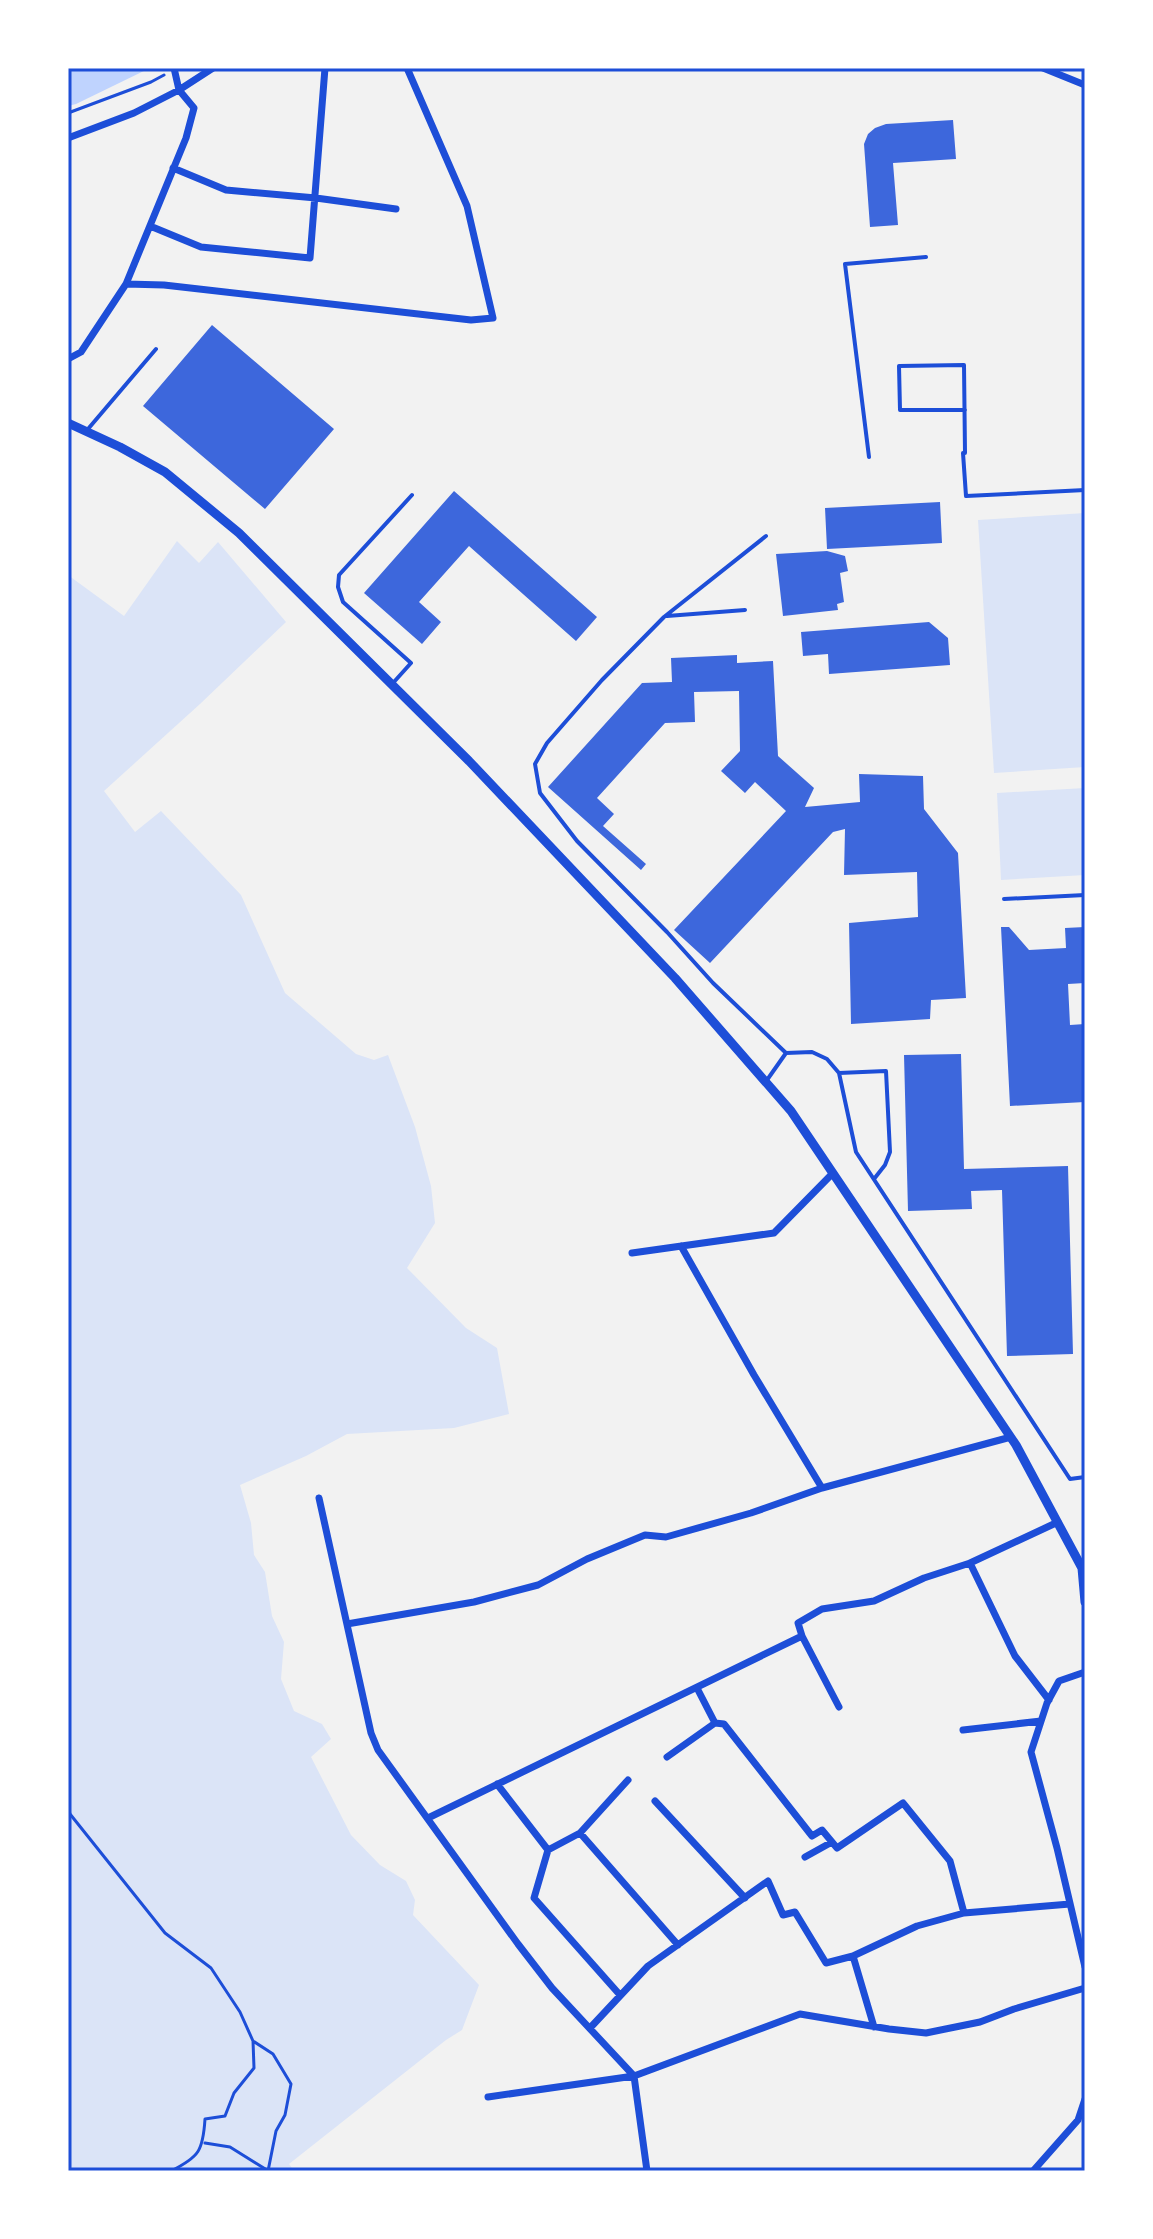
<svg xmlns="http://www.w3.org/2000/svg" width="1153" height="2239" font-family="'Archivo Narrow',sans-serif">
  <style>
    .green { fill: #dbe4f7 }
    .water { fill: #bfd3fe }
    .building { fill: #3d67dc }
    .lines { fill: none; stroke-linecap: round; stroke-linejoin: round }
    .path { stroke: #1d4ed8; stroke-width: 3 }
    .service { stroke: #1d4ed8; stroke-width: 4 }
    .minor { stroke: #1d4ed8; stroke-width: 7 }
    .tertiary { stroke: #1d4ed8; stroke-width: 9 }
    .neatline { fill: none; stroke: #1d4ed8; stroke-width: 3 }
  </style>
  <rect width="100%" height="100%" fill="#f2f2f2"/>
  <path class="green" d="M1085,513v254l-91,6 -16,-253z
    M177,541l22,22 19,-21 68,80 -86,82 -96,87 31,41 26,-21 80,84 44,98 71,61 18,6 14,-5 27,72 16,59 4,37 -28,45 59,60 31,20 12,66 -55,14 -107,6 -41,22 -66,29 11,38 3,32 11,17 7,44 12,26 -3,37 13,32 28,13 9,15 -20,18 40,78 29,30 26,16 9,19 -2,15 66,70 -17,45 -16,10 -157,124 5,7h-226v-1596l56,41z
    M1085,788v87l-84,5 -4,-87z"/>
  <path class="water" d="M68,68h82l-74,36 -8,2z"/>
  <path class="building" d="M953,120l3,39 -63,4 5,62 -28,2 -6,-83 4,-10 7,-6 11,-4z
    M212,325l122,104 -69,80 -122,-103z
    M454,491l143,126 -21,24 -107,-95 -50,56 22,20 -19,22 -58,-51z
    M940,502l2,41 -115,6 -2,-41z
    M827,551l18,5 3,15 -8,2 4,29 -7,2 1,6 -55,6 -7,-62z
    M929,622l19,16 2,27 -121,9 -1,-20 -25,2 -2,-24z
    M737,655v8l36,-2 5,95 36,32 -9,19 55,-5 -1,-28 64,2 1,33 34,44 8,145 -35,2 -1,19 -79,5 -2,-101 69,-6 -1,-45 -73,3 1,-46 -12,3 -123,131 -36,-33 112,-119 -31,-29 -10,11 -24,-22 19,-20 -1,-60 -45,1 1,30 -30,1 -68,75 17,16 -11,12 43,38 -5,6 -93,-83 94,-104 30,-1 -1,-24z
    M1001,927h8l20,23 37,-2 -1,-20 20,-1v56l-17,1 2,41 15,-1v78l-75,4z
    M961,1054l3,115 104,-3 5,188 -66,2 -5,-166 -31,1 1,18 -64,2 -4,-156z"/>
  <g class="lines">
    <path class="path" d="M1082,68l3,1
      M68,113l83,-31 13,-7
      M68,1808l2,6 95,119 46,35 29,44 13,29 20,13 18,30 -6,31 -9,16 -8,40
      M205,2143l25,4 37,23
      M171,2171c28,-14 32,-20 34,-52l20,-3 9,-23 20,-25 -1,-27"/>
    <path class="service" d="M965,410h-65l-1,-44 65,-1 1,88
      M88,429l68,-80
      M963,453l3,43 119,-6
      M869,457l-24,-193 81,-7
      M766,536l-102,81 -62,63 -55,63 -12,21 5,29 37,48 90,91 46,51 73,70 -19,27
      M667,616l78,-6
      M393,683l18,-20 -68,-61 -5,-15 1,-12 73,-80
      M1004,899l81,-4
      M786,1053l26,-1 15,7 12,14 17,79 214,327 15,-2
      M839,1073l47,-2 4,81 -5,13 -11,14"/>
    <path class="minor" d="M1043,68l42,17
      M68,138l66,-25 45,-23 34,-22
      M173,168l53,22 90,8 80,11
      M150,226l51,21 109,11 15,-190
      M126,284l38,1 307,35 22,-2 -26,-112 -60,-138
      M68,359l13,-7 45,-68 60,-146 8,-30 -15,-18 -5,-22
      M681,1246l73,129 68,113
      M632,1253l142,-20 59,-60
      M319,1498l52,235 7,17 140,194 34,44 82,88 13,95
      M970,1563l45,93 34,44
      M347,1624l127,-22 64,-17 49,-26 58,-24 21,2 85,-24 71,-25 189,-51
      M802,1636l37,71
      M1085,1672l-26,9 -12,22 -16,49 26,96 28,119
      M697,1688l18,35 9,1 88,112 10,-6 10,12
      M963,1730l78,-9
      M667,1757l48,-34
      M497,1784l51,66
      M655,1801l90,97
      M428,1818l374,-182 -4,-13 24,-14 52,-8 50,-23 46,-15 88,-41
      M580,1833l98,112
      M805,1857l27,-15 5,6 66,-45 47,58 14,52
      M853,1956l21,71
      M620,1995l-86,-97 14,-48 32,-17 48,-53
      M590,2028l58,-62 120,-85 15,34 12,-3 31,51 27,-7 64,-30 47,-13 106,-9
      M488,2097l146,-21 166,-62 89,15 37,4 54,-11 34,-13 71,-21
      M1033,2171l45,-51 7,-21"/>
    <path class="tertiary" d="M68,423l52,24 45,25 74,61 230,228 206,217 116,133 225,334 66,123 3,34"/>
  </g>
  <rect width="1153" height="2239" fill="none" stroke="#ffffff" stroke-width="140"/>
  <rect x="70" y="70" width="1013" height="2099" class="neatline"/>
</svg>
